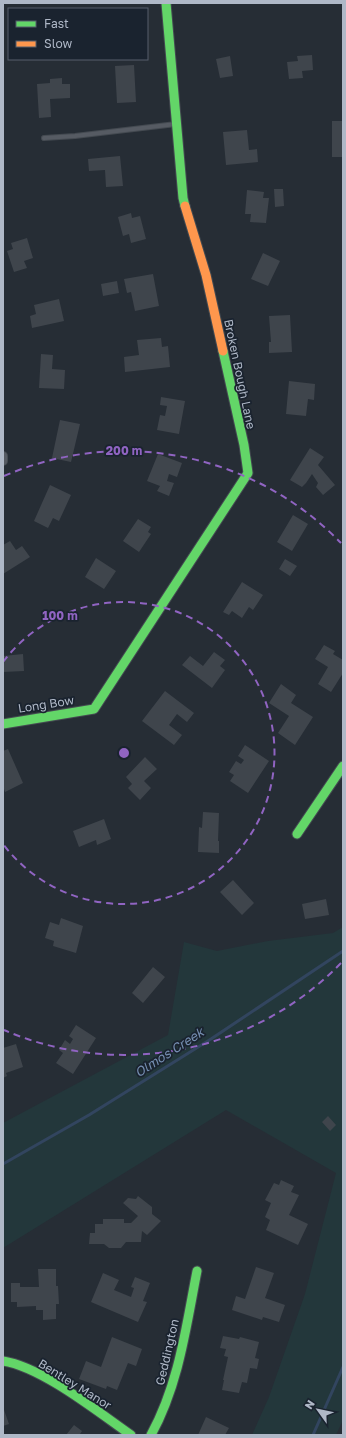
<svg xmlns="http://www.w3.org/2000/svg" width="346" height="1438" font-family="'Golos Text',sans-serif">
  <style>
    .green { fill: #23373b }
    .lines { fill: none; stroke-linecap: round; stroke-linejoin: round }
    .stream { stroke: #32455f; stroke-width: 3 }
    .building { fill: #3f454c }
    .lane-casing { stroke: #444a51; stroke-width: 6 }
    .street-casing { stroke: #444a51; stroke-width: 10 }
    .fast-casing { stroke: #444a51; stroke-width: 11 }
    .slow-casing { stroke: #444a51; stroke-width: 11 }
    .lane { stroke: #565b63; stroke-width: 4 }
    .street { stroke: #565b63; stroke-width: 8 }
    .fast { stroke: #63d668; stroke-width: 9 }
    .slow { stroke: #ff974d; stroke-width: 9 }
    .ring { fill: none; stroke: #9064c2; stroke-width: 2; stroke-dasharray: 7 5 }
    .labels { text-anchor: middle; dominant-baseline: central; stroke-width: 3.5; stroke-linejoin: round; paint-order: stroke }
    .street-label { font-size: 12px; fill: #afb8c7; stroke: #1a232f }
    .water-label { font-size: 13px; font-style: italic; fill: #758eb1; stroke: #1a232f }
    .centre { fill: #9064c2; stroke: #1a232f; stroke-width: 2 }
    .ring-label { font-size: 12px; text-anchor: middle; font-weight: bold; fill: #9064c2; stroke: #1a232f; stroke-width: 3.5; stroke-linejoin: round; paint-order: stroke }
  </style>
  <rect width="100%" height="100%" fill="#262d35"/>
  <path class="green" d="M343,927v493l-7,15h-84l17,-38 36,-103 31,-121 -110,-63 -223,138v-125l165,-88 16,-93 33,9 51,-10 65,-8z"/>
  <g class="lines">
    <path class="stream" d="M3,1164l86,-49 122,-76 132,-88
      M313,1435l30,-68"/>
  </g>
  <path class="building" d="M312,55l1,15 -11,1 1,7 -14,1 -2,-17 11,-1 -1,-5z
    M230,56l3,20 -13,2 -4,-19z
    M134,65l2,37 -19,1 -2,-37z
    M62,78v6h8v14l-20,1 1,18 -12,1 -2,-34 13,-1v-4z
    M332,121h11v36h-11z
    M247,130l2,20 8,-1 1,13 -32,3 -3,-33z
    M120,156l3,30 -17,1 -1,-17 -16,1 -1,-12z
    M274,189h9l1,17 -9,1z
    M247,190l17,2 -1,6h6l-3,25 -16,-1 1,-8h-6z
    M131,213l1,5 8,-2 6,23 -15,4 -2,-9 -6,2 -5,-19z
    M27,238l6,20 -9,3 3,7 -13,4 -7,-21 6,-2 -2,-6z
    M263,253l17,8 -12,25 -17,-7z
    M153,274l6,32 -24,5 -4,-19 -4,1 -3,-14z
    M117,281l2,12 -16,3 -2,-12z
    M59,299l5,22 -32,7 -2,-12 6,-2 -2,-9z
    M290,315l2,37 -23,1v-11h2l-2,-26z
    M161,338l1,9 6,-1 2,21 -45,5 -1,-15 15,-2 -2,-15z
    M41,354l12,1 -1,14 13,1 -1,19 -25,-1z
    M289,381l26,3 -1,16 -6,-1 -2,17 -20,-2z
    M161,397l24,4 -6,33 -22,-4 3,-15 5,1 2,-10 -7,-1z
    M60,420l20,4 -9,38 -19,-4z
    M310,448l14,9 -6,8 17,20 -12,10 -7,-8 2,-4 -6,-9 -6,9 -4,4 -12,-7z
    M158,454l24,9 -5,14 -8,-3 -2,7 7,2 -5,13 -12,-5 3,-5 -13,-5z
    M50,485l21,10 -12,26 -6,-3 -5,10 -14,-7z
    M293,515l15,9 -16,27 -15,-9z
    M138,519l13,8 -3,5 3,2 -12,18 -16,-11z
    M10,541l6,9 6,-4 8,11 -27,17v-29z
    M96,558l20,13 -12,18 -19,-12z
    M285,559l12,7 -7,10 -11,-7z
    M242,582l21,13 -10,15 -4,-3 -7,11 -10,-7 -3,4 -6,-3z
    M324,645l11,6 -2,3 10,6v13l-12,19 -13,-8 10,-17 -13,-8z
    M214,652l11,8 -5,6 5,4 -13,18 -30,-23 8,-9 13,10z
    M23,654l1,17 -21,1v-16z
    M281,684l15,11 -5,8 22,14 -18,28 -17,-12 11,-17 -20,-13z
    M165,691l29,22 -7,9 -10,-8 -8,11 13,10 -8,10 -32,-24z
    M245,745l24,16 -21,32 -18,-12 4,-6 -5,-3 7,-11 5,3 3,-4 -6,-4z
    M8,749l15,34 -18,9 -2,-6v-35z
    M145,757l12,12 -13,12 7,7 -11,12 -12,-12 4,-4 -6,-7z
    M203,812l16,1 -1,28h1v12l-21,-1 1,-25 3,1z
    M104,819l7,20 -14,6 -1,-5 -17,7 -6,-16z
    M233,880l21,23 -12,12 -22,-23z
    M326,899l3,16 -24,4 -3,-15z
    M61,918l22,8 -7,27 -23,-7 1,-5 -9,-3 5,-16 9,3z
    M153,967l12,10 -22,26 -11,-10z
    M76,1025l20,13 -23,36 -17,-11 7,-10 -4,-3 6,-10 5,4 3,-5 -4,-3z
    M16,1044l7,23 -17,6 1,3 -4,2v-30z
    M328,1116l8,9 -6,6 -8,-9z
    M281,1180l13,6 -3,6 8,3 -10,20 19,9 -10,21 -32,-15 4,-10 -5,-3 6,-14 -6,-3 9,-17 5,2z
    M138,1196l14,11v7l9,7 -14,14 -5,-4 -1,11h-15l-5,6h-12l-5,-4h-15l1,-11h5v-9h8v-5h21v4h7l7,-7 -15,-13 5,-5 8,1z
    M256,1267l18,6 -9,25 20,7 -6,17 -16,-5 -1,3 -30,-10 4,-14 9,3z
    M38,1269h18v17h2l1,18h-3v15l-13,1v-10h-7v-4l-19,1v-5h-6v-19h9v4h19z
    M103,1273l16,7 -5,10 17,7 3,-9 -3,-1 4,-10 15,6 -7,18 4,1 -9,20 -47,-20z
    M223,1336l16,3 1,-2 19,5 -4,16 4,1 -2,10 -7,-1 -3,15 -5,-1 -3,11 -17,-3 2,-10h-1l5,-23 -4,-1 2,-7 -6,-1z
    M112,1337l30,12 -6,17 -8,-3 -11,27 -10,-4 -1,3 -27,-10 7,-18 15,6z
    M3,1407l6,17 -6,2z
    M206,1417l23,11 -4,7h-27z
    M74,1425l8,6 -2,3 1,1h-15z"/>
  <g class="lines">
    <g class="lane-casing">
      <path id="lane" d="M44,138l31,-2 101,-12"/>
    </g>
    <g class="street-casing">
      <path id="street" d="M3,456v5"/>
    </g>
    <g class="fast-casing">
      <path id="fast" d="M166,3l17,195 2,8
        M3,724l91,-15 154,-236 -4,-28 -21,-94
        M297,834l46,-68
        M3,1361c39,6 95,51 128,74
        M151,1435c28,-51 35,-108 46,-164"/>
    </g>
    <g class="slow-casing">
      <path id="slow" d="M185,206l21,69 17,76"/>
    </g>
    <use href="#lane" class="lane"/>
    <use href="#street" class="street"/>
    <use href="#fast" class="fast"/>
    <use href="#slow" class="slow"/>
  </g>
  <g class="ring">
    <path d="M3 662A151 151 0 1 1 3 844"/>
    <path d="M341 963A302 302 0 0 1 4 1030M4 476A302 302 0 0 1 341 543"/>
  </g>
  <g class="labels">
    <g class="street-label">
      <text transform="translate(240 374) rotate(78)">Broken Bough Lane</text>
      <text transform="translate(46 704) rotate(-9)">Long Bow</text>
      <text transform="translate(167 1352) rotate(-77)">Geddington</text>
      <text transform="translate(75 1384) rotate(32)">Bentley Manor</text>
    </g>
    <g class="water-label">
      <text transform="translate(169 1052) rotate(-33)">Olmos Creek</text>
    </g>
  </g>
  <circle cx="124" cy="753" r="6" class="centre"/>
  <g class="ring-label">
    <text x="124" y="455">200 m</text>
    <text x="60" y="620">100 m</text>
  </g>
  <rect width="346" height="1438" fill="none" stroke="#afb8c7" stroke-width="8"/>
  <rect x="8" y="8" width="140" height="52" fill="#1a232f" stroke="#565f6c"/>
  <rect x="16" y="21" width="20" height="6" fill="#63d668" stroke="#565f6c"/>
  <text x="44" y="28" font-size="12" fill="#afb8c7">Fast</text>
  <rect x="16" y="41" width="20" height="6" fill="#ff974d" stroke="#565f6c"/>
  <text x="44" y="48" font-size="12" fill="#afb8c7">Slow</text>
  <g transform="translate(318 1410) rotate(303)" stroke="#1a232f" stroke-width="3" paint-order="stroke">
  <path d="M0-3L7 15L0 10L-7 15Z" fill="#afb8c7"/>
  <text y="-6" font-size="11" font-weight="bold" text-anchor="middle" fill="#afb8c7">N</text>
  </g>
</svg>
